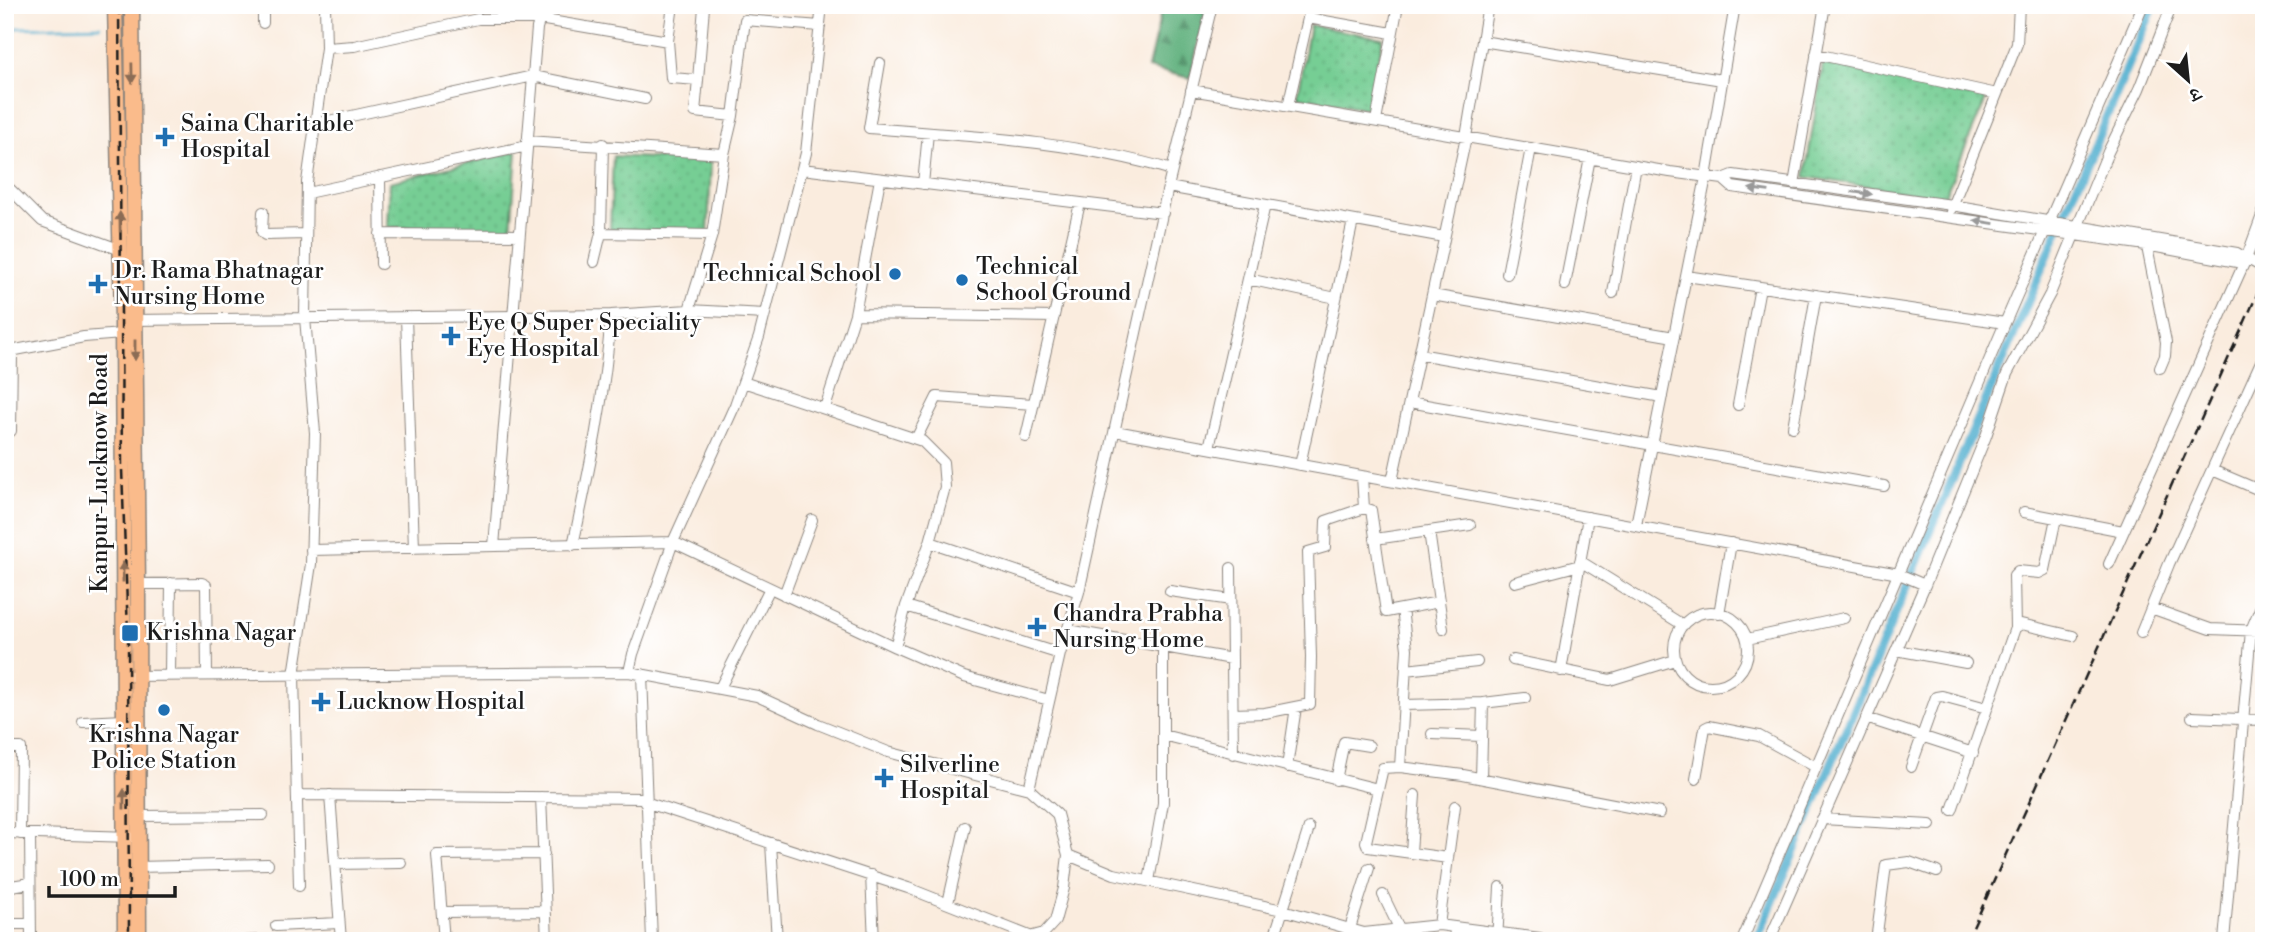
<svg xmlns="http://www.w3.org/2000/svg" width="2269" height="946" font-family="'Libre Bodoni','Noto Serif Devanagari',serif">
  <style>
    .grass { fill: url(#grass-dots); stroke: #497558; stroke-width: 2 }
    .forest { fill: url(#forest-firs); stroke: #3e664d; stroke-width: 2 }
    .lines { fill: none; stroke-linecap: round; stroke-linejoin: round }
    .stream { stroke: #51afcf; stroke-width: 2.5 }
    .canal { stroke: #51afcf; stroke-width: 9 }
    .minor-casing { stroke: #8b847d; stroke-width: 12 }
    .highway-casing { stroke: #8b847d; stroke-width: 17 }
    .minor { stroke: #fff; stroke-width: 10 }
    .highway { stroke: #fabb8b; stroke-width: 14 }
    .rail { stroke: #1c1c1c; stroke-width: 2.5; stroke-dasharray: 10 5; stroke-linecap: butt }
    .oneway { fill: #8b6c54 }
    .oneway2 { fill: #999 }
    .poi-dot { fill: #1f6fb2; stroke: #fff; stroke-width: 2.5 }
    .labels { text-anchor: middle; dominant-baseline: central; stroke-width: 5; stroke-linejoin: round; paint-order: stroke }
    .poi-label { font-size: 23px; fill: #1c1c1c; stroke: #fff; text-anchor: start }
    .street-label { font-size: 23px; fill: #1c1c1c; stroke: #fff }
  </style>
  <defs>
    <pattern id="grass-dots" width="8" height="8" patternUnits="userSpaceOnUse" patternTransform="scale(1.75)"><rect width="8" height="8" fill="#76ce94"/><path d="M2 2h.1M6 6h.1" fill="none" stroke="#66b07f" stroke-width="1.8" stroke-linecap="round"/></pattern>
    <pattern id="forest-firs" width="22" height="20" patternUnits="userSpaceOnUse" patternTransform="scale(1.75)"><rect width="22" height="20" fill="#60b17e"/><path d="M5 1l3.5 6h-7zM16 11l3.5 6h-7z" fill="#4e8f66"/></pattern>
  </defs>
  <rect width="100%" height="100%" fill="#fff"/>
  <filter id="ink" filterUnits="userSpaceOnUse"><feTurbulence type="fractalNoise" baseFrequency=".0143" numOctaves="2"/><feDisplacementMap in="SourceGraphic" scale="14" xChannelSelector="R" yChannelSelector="G"/><feConvolveMatrix kernelMatrix="1 2 1 2 8 2 1 2 1" color-interpolation-filters="sRGB"/></filter>
  <filter id="wash" filterUnits="userSpaceOnUse"><feTurbulence type="fractalNoise" baseFrequency=".00686" numOctaves="4" result="noise"/><feDisplacementMap in="SourceGraphic" scale="28" xChannelSelector="R" yChannelSelector="G"/><feGaussianBlur stdDeviation="1.57" result="paint"/><feColorMatrix in="noise" values="0 0 0 0 0 0 0 0 0 0 0 0 0 0 0 0 0 1.4 0 .05"/><feComposite in="paint" operator="in"/></filter>
  <g filter="url(#wash)">
    <rect width="100%" height="100%" fill="#faecde"/>
    <path class="grass" d="M1310,25l73,13 -14,71 -72,-13z
      M1823,63l163,36 -42,99 -139,-21z
      M517,151l-6,79 -123,-3 2,-45z
      M613,156l98,5 -3,73 -98,-5z"/>
    <path class="forest" d="M1163,5h45l-18,73 -42,-10z"/>
    <g class="lines">
      <path class="stream" d="M5,31l12,-3 83,-2"/>
      <path class="canal" d="M1756,941l398,-936"/>
    </g>
  </g>
  <g filter="url(#ink)">
    <g class="lines">
      <g class="minor-casing">
        <path id="minor" d="M673,5l-5,36 3,37 27,2 6,-73
          M1308,18l84,15
          M263,23v-18
          M1482,41l240,39
          M326,48l28,-2 124,-27h61l129,22
          M1816,54l181,40
          M880,63l-11,65c103,8 204,13 303,42
          M698,80l-3,32 38,4
          M1191,90l479,82 53,7 10,-4 219,30 285,48 27,15
          M1288,106l23,-101
          M1376,121l22,-116
          M315,124l218,-48 112,23
          M527,141l197,13
          M802,169l361,44
          M380,177l1,87
          M1723,179l9,8 414,58 91,17 9,-3
          M923,184l5,-51
          M1794,184l31,-179
          M1168,187l276,50
          M5,188l6,2 31,31 79,29
          M307,193l220,-47
          M1951,209l66,-165 2,-39
          M263,212l-1,20 3,3 41,-1
          M601,233l111,2
          M380,234l139,1
          M2146,242l20,100 -1,14 -5,12
          M594,262l7,-29 2,-89
          M1507,274l24,-126
          M1686,276l319,47
          M1248,279l88,19
          M1565,285l25,-127
          M1613,293l23,-127
          M1432,295l242,42
          M689,310l23,-75 12,-81 9,-38 12,-96 75,6
          M855,314l199,3
          M406,317l8,231
          M132,320l479,-5 78,-5 76,4
          M5,352l79,-15 38,-3
          M1419,354l243,43
          M743,382l173,57 6,2 21,21 2,25 -15,55 -24,64 -11,41
          M1409,402l475,84
          M1738,405l22,-118
          M825,408l30,-94 25,-135
          M1793,427l23,-132
          M11,431l1,-80
          M1115,431l784,143 26,11
          M1026,437l54,-234
          M916,439l21,-42 96,7
          M1209,448l56,-243
          M1300,465l53,-244
          M2212,470l52,22
          M1362,476l2,32 7,2 15,102 53,-10
          M1392,481l74,-344 22,-132
          M2024,512l99,19
          M1636,525l70,-348 29,-172
          M1429,531l14,98
          M1375,539l95,-14
          M930,542l149,50
          M573,545c17,-77 32,-151 38,-230
          M494,546l43,-518 7,-23
          M311,550l362,-8 222,105 69,30 85,23
          M1580,561l103,64
          M2109,564l137,-305 18,-49
          M1231,568l2,186
          M1515,582l65,-17
          M138,584l64,-1 4,2 1,90
          M1170,591l61,9
          M784,595l28,-75
          M906,606l154,48
          M2151,608l59,21 54,2
          M1674 649a37 37 0 1 1 74 0a37 37 0 1 1-74 0Z
          M1719,614l12,-71
          M2015,628l-1,-53 4,-4 21,2 6,-3 11,-52
          M1068,630l164,29
          M2141,633l28,-69 95,-209
          M1747,639l97,-21
          M1896,650l70,13
          M1513,660l97,20 65,-20
          M1406,670l71,-8
          M1561,671l27,-154
          M629,672l4,-18 40,-112 62,-137 24,-68 47,-184 16,-148
          M642,674l10,267
          M170,675l1,-92
          M124,676l505,-4 128,24 61,28 70,28 141,37 28,25 11,41 -4,33 -9,33 -11,12 -11,3 -5,5
          M720,688l50,-100
          M1404,705l79,-2 42,-5
          M1233,714l32,-1 45,-9 1,-47 -3,-105 17,-5 1,-26 38,-13
          M2192,717l72,3
          M1866,718l107,35
          M83,722l41,-2
          M1432,734l50,2
          M1163,735l215,54
          M5,748h16l-1,86
          M1287,767l9,-60
          M1400,767l7,-118 -5,-40
          M1911,767l25,-70 6,-1 45,12
          M1481,778l2,-75
          M1696,779l9,-51 4,-2 50,10 57,31
          M1336,780l8,-38 25,4
          M1029,789l31,-135 19,-62 89,-405 44,-182
          M297,795l348,3
          M330,795l11,146
          M541,797l6,144
          M645,802l263,86 129,51
          M1952,810l63,-182 6,-4 52,12
          M138,816l125,-1
          M1822,819l108,6
          M5,833l126,4
          M30,834l1,107
          M771,843l6,98
          M1411,852l4,-57
          M1068,855l46,19 169,36 81,23 75,-8 101,13
          M1448,858l-80,-11 -2,-5 17,-74 17,-1 63,8 197,38
          M335,864l66,-1
          M137,867l131,-3
          M871,875l3,66
          M1149,881l14,-78v-156
          M299,886l-5,-211 17,-111 4,-131 -10,-115 2,-136 19,-134 -1,-43
          M5,887l25,-4
          M1383,895l17,35 2,11
          M948,903l17,-76
          M442,912l104,-1
          M5,924h25
          M1439,925l16,-119
          M276,926l63,-3
          M243,941l26,-1
          M444,941l-7,-86 107,-1
          M1273,941l36,-113
          M1346,941l23,-73
          M1454,941l1,-13
          M1497,941l3,-54
          M1742,941l263,-618 138,-318
          M1769,941l156,-356 61,-149 21,-62 43,-80 58,-142 31,-63 33,-84
          M1876,941l10,-76 23,-3 28,10
          M2224,941l27,-311 13,-31"/>
      </g>
      <g class="highway-casing">
        <path id="highway" d="M115,5l7,315 3,621
          M132,5l6,579 1,357"/>
      </g>
      <use href="#minor" class="minor"/>
      <use href="#highway" class="highway"/>
      <path class="rail" d="M119,5l3,464 6,164 1,308
        M1967,941l297,-662"/>
    </g>
    <defs><path id="oneway-solid" d="M-6-.8H1V-3.2L6.5 0L1 3.2V.8H-6Z" transform="scale(1.75)"/></defs>
    <g class="oneway">
      <use href="#oneway-solid" transform="translate(132 73) rotate(89)"/>
      <use href="#oneway-solid" transform="translate(120 222) rotate(-91)"/>
      <use href="#oneway-solid" transform="translate(135 350) rotate(90)"/>
      <use href="#oneway-solid" transform="translate(123 572) rotate(-90)"/>
      <use href="#oneway-solid" transform="translate(124 799) rotate(-90)"/>
    </g>
    <g class="oneway2">
      <use href="#oneway-solid" transform="translate(1759 190) rotate(-172)"/>
      <use href="#oneway-solid" transform="translate(1862 193) rotate(8)"/>
      <use href="#oneway-solid" transform="translate(1984 222) rotate(-171)"/>
    </g>
  </g>
  <g class="poi-dot">
    <path d="M161.5 126.5h7v7h7v7h-7v7h-7v-7h-7v-7h7z"/>
    <circle cx="895" cy="274" r="7"/>
    <circle cx="962" cy="280" r="7"/>
    <path d="M94.5 273.5h7v7h7v7h-7v7h-7v-7h-7v-7h7z"/>
    <path d="M447.5 325.5h7v7h7v7h-7v7h-7v-7h-7v-7h7z"/>
    <path d="M1033.5 616.5h7v7h7v7h-7v7h-7v-7h-7v-7h7z"/>
    <rect x="121" y="624" width="18" height="18" rx="3.5"/>
    <path d="M317.5 691.5h7v7h7v7h-7v7h-7v-7h-7v-7h7z"/>
    <circle cx="164" cy="710" r="7"/>
    <path d="M880.5 767.5h7v7h7v7h-7v7h-7v-7h-7v-7h7z"/>
  </g>
  <g class="labels">
    <g class="poi-label">
      <text x="181" y="124">Saina Charitable<tspan x="181" dy="26">Hospital</tspan></text>
      <text x="976" y="267">Technical<tspan x="976" dy="26">School Ground</tspan></text>
      <text x="114" y="271">Dr. Rama Bhatnagar<tspan x="114" dy="26">Nursing Home</tspan></text>
      <text x="881" y="274" text-anchor="end">Technical School</text>
      <text x="467" y="323">Eye Q Super Speciality<tspan x="467" dy="26">Eye Hospital</tspan></text>
      <text x="1053" y="614">Chandra Prabha<tspan x="1053" dy="26">Nursing Home</tspan></text>
      <text x="146" y="633">Krishna Nagar</text>
      <text x="337" y="702">Lucknow Hospital</text>
      <text x="164" y="735" text-anchor="middle">Krishna Nagar<tspan x="164" dy="26">Police Station</tspan></text>
      <text x="900" y="765">Silverline<tspan x="900" dy="26">Hospital</tspan></text>
    </g>
    <g class="street-label">
      <text transform="translate(100 473) rotate(-90)">Kanpur-Lucknow Road</text>
    </g>
  </g>
  <rect width="2269" height="946" fill="none" stroke="#fff" stroke-width="28"/>
  <g transform="translate(2188 80) rotate(153)" stroke="#ffffff" stroke-width="5" paint-order="stroke">
  <path d="M0-5L12 26L0 18L-12 26Z" fill="#1c1c1c"/>
  <text y="-10" font-size="19" font-weight="bold" text-anchor="middle" fill="#1c1c1c">उ</text>
  </g>
  <path d="M49 886v10h126v-10" fill="none" stroke="#1c1c1c" stroke-width="3.5"/>
  <text x="60" y="886" font-size="21" fill="#1c1c1c" stroke="#ffffff" stroke-width="5" paint-order="stroke">100 m</text>
</svg>
